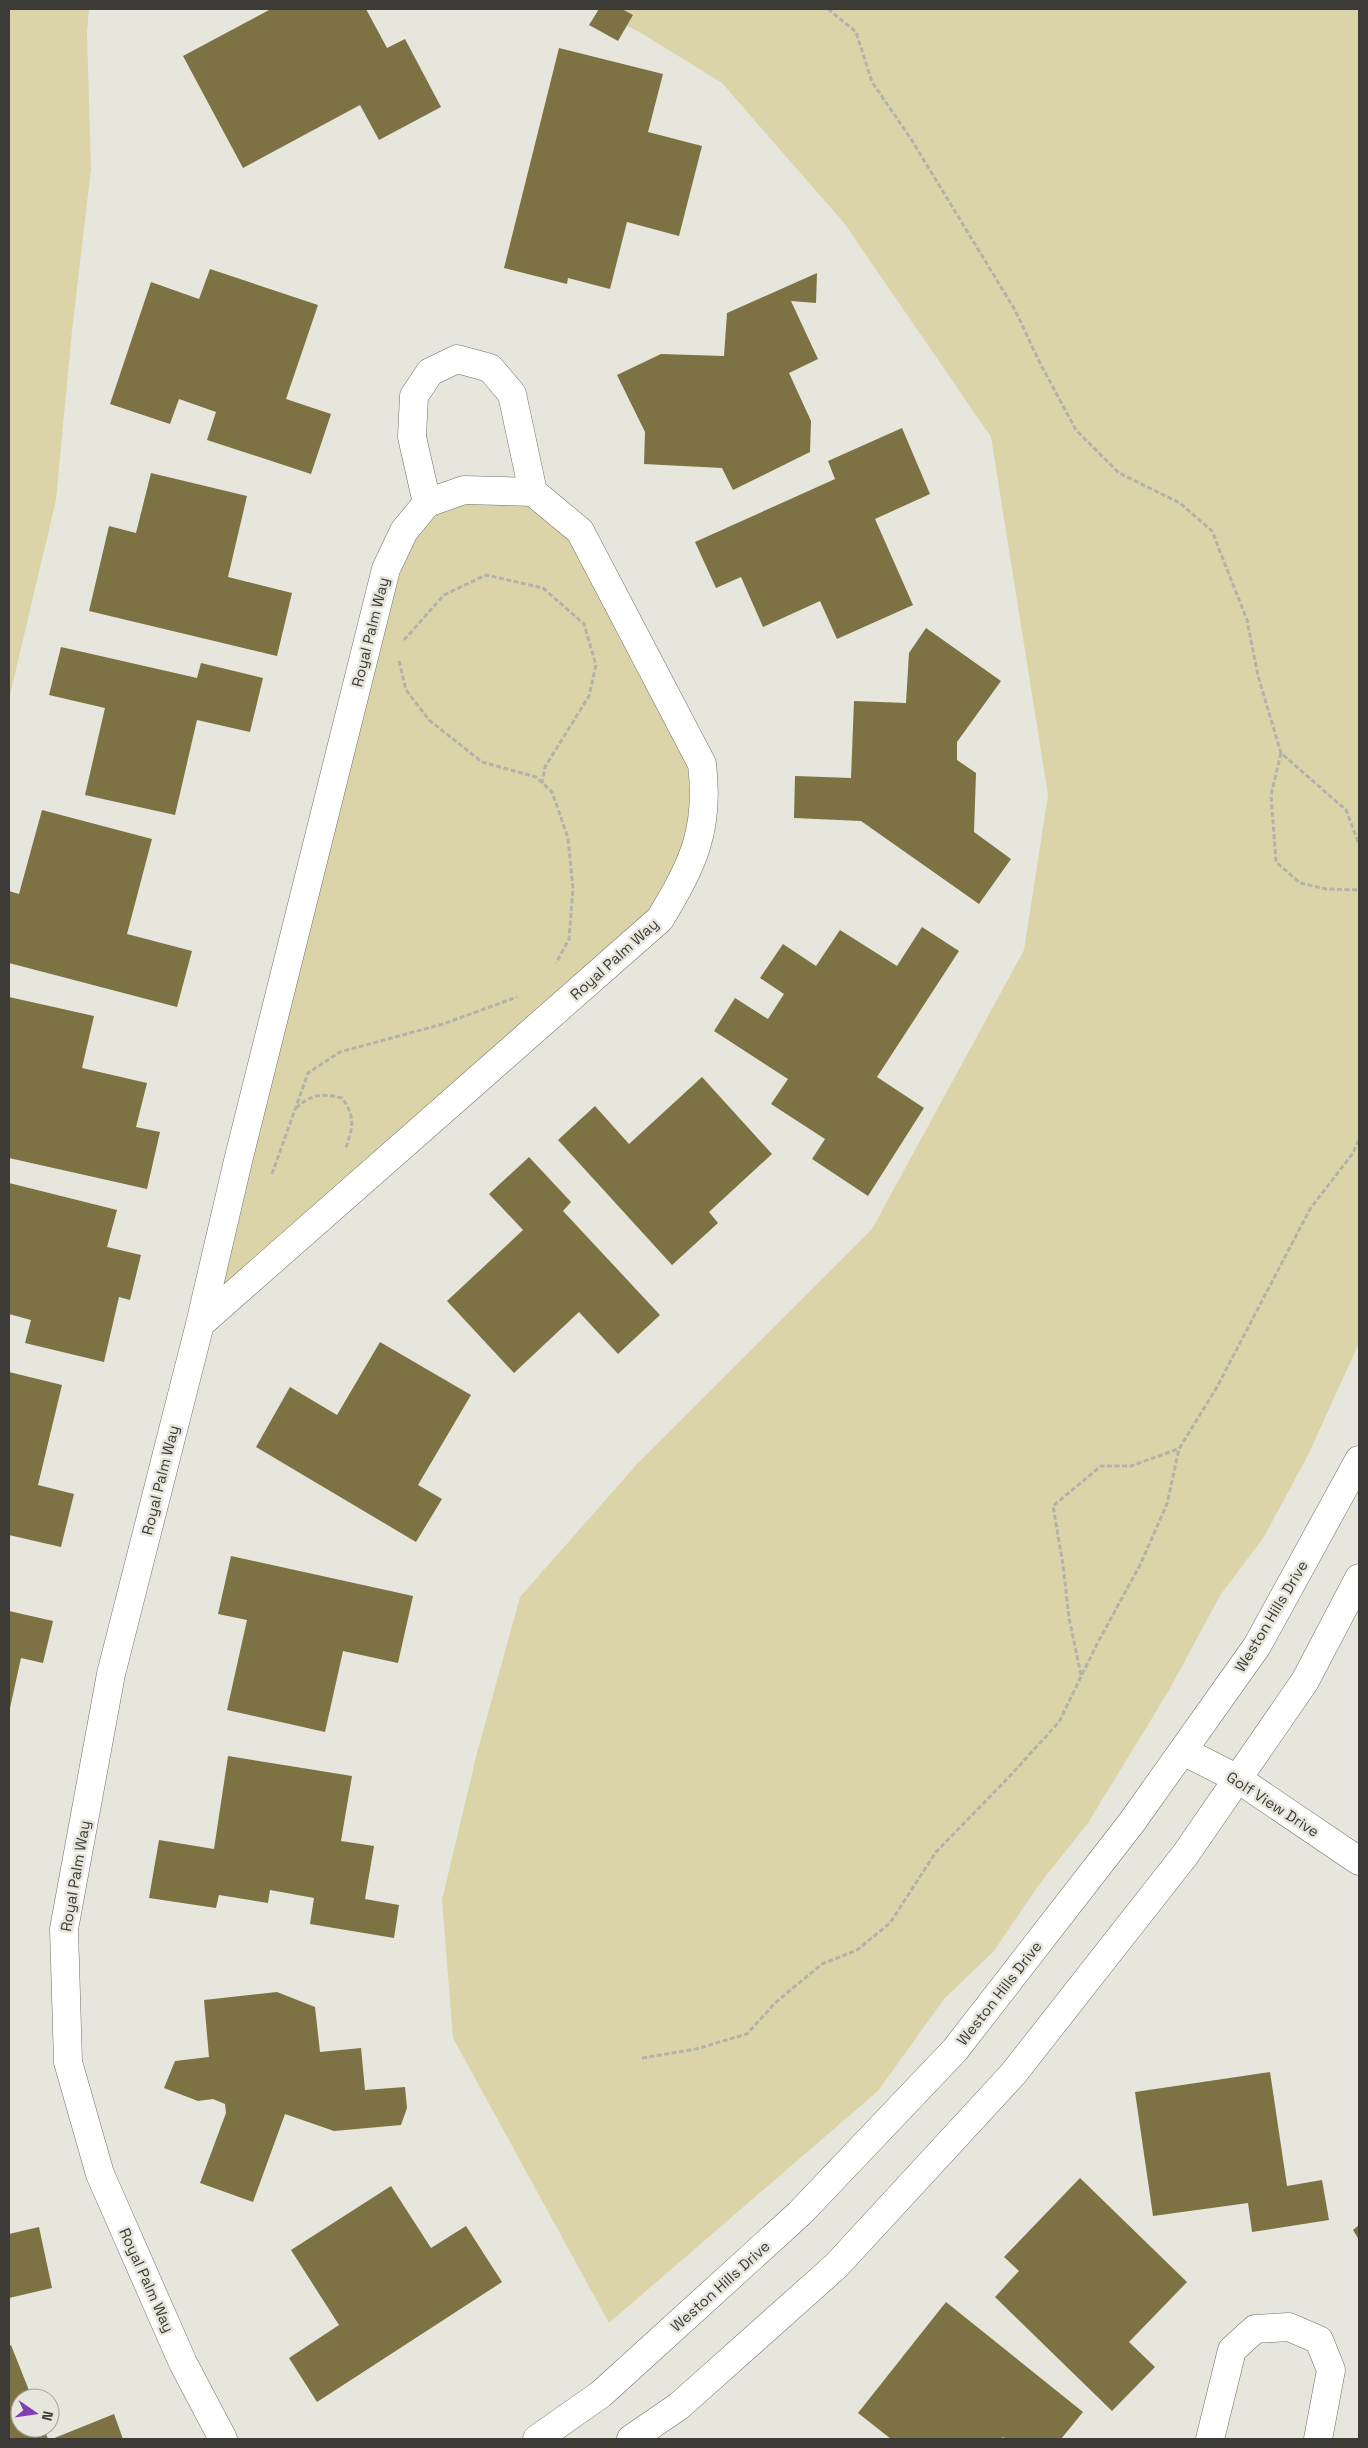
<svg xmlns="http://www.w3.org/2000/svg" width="1368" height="2448" font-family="'Space Grotesk',sans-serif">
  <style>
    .green { fill: #dcd4a9 }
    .building { fill: #7c7243 }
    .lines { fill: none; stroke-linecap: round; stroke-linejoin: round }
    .minor-casing { stroke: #717068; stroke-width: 29 }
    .path { stroke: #b3b2aa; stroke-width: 3; stroke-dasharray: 5 2.5; stroke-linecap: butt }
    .minor { stroke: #fff; stroke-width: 28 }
    .labels { text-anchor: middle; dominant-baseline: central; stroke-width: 5; stroke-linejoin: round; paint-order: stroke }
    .street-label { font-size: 15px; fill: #3c3b37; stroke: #e7e6dc }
  </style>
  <rect width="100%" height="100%" fill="#e7e6dc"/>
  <path class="green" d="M9,9h80l-2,23 4,137 -19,162 -16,169 -47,199z
    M595,9h764v1334l-50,110 -45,84 -43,57 -53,98 -80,131 -50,63 -44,65 -50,48 -66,92 -269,232 -156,-285 -11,-138 35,-147 43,-156 117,-133 235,-235 152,-279 24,-155 -57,-358 -147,-214 -122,-140 -81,-50z
    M533,492l47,39 126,262 -46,126 -460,405 186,-755 41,-66z"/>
  <path class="building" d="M271,9h95l21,39 18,-9 36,68 -62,33 -19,-35 -117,63 -60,-112z
    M599,9h23l11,6 -15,26 -29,-16z
    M559,48l104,26 -15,58 54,14 -23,90 -52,-14 -17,67 -42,-11 -1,6 -63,-16z
    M210,269l108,36 -32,94 45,15 -20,60 -104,-34 9,-28 -37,-13 -9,25 -60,-20 41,-122 48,17z
    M817,273l-1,30 -25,-2 27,58 -29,14 22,48 -1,31 -77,38 -11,-22 -78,-4 1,-32 -28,-57 44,-21 63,2 3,-43z
    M902,428l28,66 -55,25 38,86 -76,34 -17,-38 -57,26 -22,-50 -25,11 -21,-46 140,-63 -7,-18z
    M151,473l96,23 -19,81 64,16 -15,63 -188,-45 20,-85 27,7z
    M926,628l75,53 -44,61v18l19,13 -2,59 37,27 -32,45 -118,-83 -67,-3 1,-42 56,2 3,-77 52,2 3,-50z
    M61,647l136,31 4,-15 62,15 -13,54 -53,-12 -22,95 -90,-20 20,-87 -56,-13z
    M42,810l110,29 -25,95 65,17 -15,56 -168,-44v-72l10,3z
    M922,927l37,24 -82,126 47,31 -56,88 -56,-37 13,-20 -54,-35 17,-25 -74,-48 21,-33 33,21 16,-25 -24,-16 23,-34 33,22 24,-36 57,36z
    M9,997l85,19 -12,52 65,15 -11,44 24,5 -13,57 -138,-31z
    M702,1077l70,77 -63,58 9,11 -46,42 -114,-125 37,-34 34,38z
    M529,1157l42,45 -8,9 97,104 -42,39 -39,-42 -65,61 -67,-72 76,-71 -34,-36z
    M9,1183l108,27 -10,37 34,8 -11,45 -11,-3 -15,65 -79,-19 6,-23 -22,-6z
    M380,1342l91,53 -53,90 24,14 -26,43 -160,-95 34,-60 47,28z
    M9,1372l53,13 -24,100 36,9 -13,53 -52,-12z
    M231,1556l182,40 -15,67 -55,-12 -18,81 -98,-22 20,-90 -29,-6z
    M9,1611l44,10 -10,42 -22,-5 -11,50z
    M228,1756l124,20 -11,65 33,5 -9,53 34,6 -5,33 -84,-14 4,-26 -44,-8 -2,13 -49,-8 -3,13 -67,-10 10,-58 55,9z
    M277,1992l38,15 5,45 41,-4 4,42 40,-3 2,21 -6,17 -67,6 -49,-17 -32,88 -53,-19 26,-70 -1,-9 -12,-5 -15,2 -34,-13 11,-27 34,-4 -5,-57z
    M1270,2072l17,114 35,-6 7,40 -77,12 -4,-29 -95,13 -18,-124z
    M1080,2178l107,104 -58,60 26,25 -43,44 -117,-114 24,-26 -15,-14z
    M391,2186l40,62 35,-22 36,56 -185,120 -28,-44 50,-33 -48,-75z
    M1359,2225v15l-6,-10z
    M39,2227l13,61 -43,10v-64z
    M946,2302l137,110 -22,27h-55l-3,-2 -1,2h-111l-33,-26z
    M11,2345l21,53h-12v30h24l4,11h-39v-93z
    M114,2414l9,25h-71z"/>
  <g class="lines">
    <g class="minor-casing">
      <path id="minor" d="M464,490l69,2 47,39 122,233c8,66 -9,100 -42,155l-460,405 38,-163 148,-592 18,-38 23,-28z
        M427,503l-15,-66 2,-41 16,-24 27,-13 33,9 22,26 21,98
        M200,1324l-89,350 -47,255 4,133 32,112 83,189 40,76
        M1183,1751l55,28 121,82
        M537,2439l64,-45 199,-181 155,-163 177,-228 125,-176 102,-186
        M631,2439l48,-33 157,-140 177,-192 172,-219 120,-174 54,-103
        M1210,2439l22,-89 23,-21 34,-2 30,13 12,30 -13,69"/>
    </g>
    <path class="path" d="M828,9l28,23 16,50 39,57 104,171 25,53 36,67 43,43 61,30 32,28 35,89 11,56 23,77 65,57 13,34
      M404,640l40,-45 42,-20 57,13 41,36 12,41 -7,31 -44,71 -3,16
      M399,661l7,29 23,30 53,42 54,15 16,15 16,46 5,51 -4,50 -13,24
      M1281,753l-10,42 5,67 24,21 26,6 33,1
      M296,1108c16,-14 25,-15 46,-10 14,19 11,30 3,52
      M272,1174l36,-101 32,-21 103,-28 74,-27
      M1081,1675l-12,-57 -6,-53 -10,-59 48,-40h30l47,-17
      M642,2058l54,-9 51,-15 28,-31 47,-39 35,-14 33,-27 46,-71 73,-75 50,-55 39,-80 42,-77 27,-61 12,-55 38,-62 93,-178 43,-56 6,-14"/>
    <use href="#minor" class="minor"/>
  </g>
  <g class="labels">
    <g class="street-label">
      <text transform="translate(370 632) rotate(-76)">Royal Palm Way</text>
      <text transform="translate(614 959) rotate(-42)">Royal Palm Way</text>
      <text transform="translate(160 1480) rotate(-76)">Royal Palm Way</text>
      <text transform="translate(1271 1616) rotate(-59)">Weston Hills Drive</text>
      <text transform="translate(1273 1804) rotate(33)">Golf View Drive</text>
      <text transform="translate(75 1876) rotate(-80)">Royal Palm Way</text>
      <text transform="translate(999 1993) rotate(-52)">Weston Hills Drive</text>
      <text transform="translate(147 2280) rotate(66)">Royal Palm Way</text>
      <text transform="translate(720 2286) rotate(-42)">Weston Hills Drive</text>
    </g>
  </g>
  <rect width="1368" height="2448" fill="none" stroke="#3c3b37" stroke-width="20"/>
  <g transform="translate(35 2413) rotate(103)"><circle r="24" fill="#e7e6dc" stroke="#a3a29a"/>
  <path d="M0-4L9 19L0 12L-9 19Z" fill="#823eb2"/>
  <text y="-8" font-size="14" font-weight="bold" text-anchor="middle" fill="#3c3b37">N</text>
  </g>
</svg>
